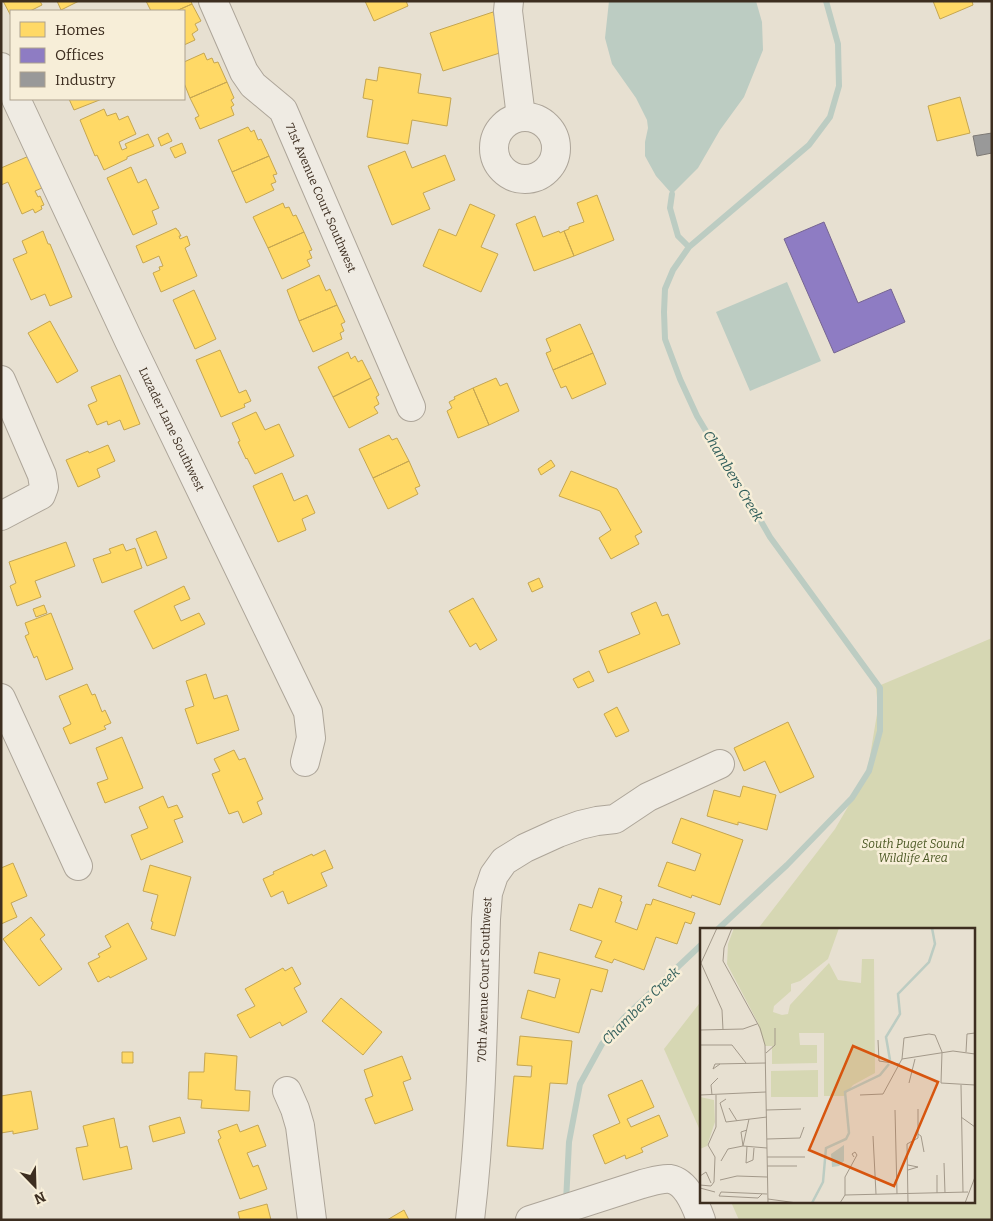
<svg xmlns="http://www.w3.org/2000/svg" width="993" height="1221" font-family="Bitter,serif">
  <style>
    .green { fill: #d6d7b3 }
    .water { fill: #bcccc2 }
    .homes { fill: #ffd966; stroke: #c5a651 }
    .offices { fill: #8e7cc3; stroke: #766592 }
    .industry { fill: #999; stroke: #7d7975 }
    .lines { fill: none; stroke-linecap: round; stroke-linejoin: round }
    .stream { stroke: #bcccc2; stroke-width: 6 }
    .minor-casing { stroke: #ada599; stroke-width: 30 }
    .minor { stroke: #efebe3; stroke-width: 28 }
    .labels { text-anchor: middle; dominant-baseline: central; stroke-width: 5; stroke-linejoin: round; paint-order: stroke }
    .street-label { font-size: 12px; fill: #3d2e20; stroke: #f7eed8 }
    .park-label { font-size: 12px; font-style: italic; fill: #4d5a26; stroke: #f7eed8 }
    .water-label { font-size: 14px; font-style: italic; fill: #2f5d5a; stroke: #f7eed8 }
    .inset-river { fill: none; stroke: #bcccc2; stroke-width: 2.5 }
    .inset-road { fill: none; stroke: #a3998a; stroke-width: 1 }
    .view { fill: #d7550e; fill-opacity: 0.15; stroke: #d7550e; stroke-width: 2.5 }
    .inset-edge { fill: none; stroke: #3d2e20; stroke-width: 2.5 }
  </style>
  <rect width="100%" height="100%" fill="#e7e0d1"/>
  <path class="green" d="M992,638v582h-253l-8,-18h243v-272h-217l78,-101 32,-55 11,-66 -2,-21z
    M702,1000v135l-38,-86z"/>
  <path class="water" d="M609,1h147l6,21 1,28 -19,47 -24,33 -22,38 -26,26 -16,-18 -11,-20v-14l3,-14 -1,-8 -11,-22 -24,-34 -7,-26z
    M787,282l34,79 -71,30 -34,-79z"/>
  <path class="homes" d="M3,1h37l2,4 -12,6h-19v5z
    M57,1h22l-18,9z
    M146,1h45l1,3 -16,7h-25z
    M365,1h41l2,5 -34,15z
    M933,1h39l1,4 -33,14z
    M192,4l9,17 -6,3 3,6 -6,4 3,6 -11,5v-34h-8z
    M493,12l13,39 -63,20 -13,-38z
    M204,53l3,7 5,-2 2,5 4,-1 9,20 -37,16 -6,-15v-21z
    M379,67l42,7 -3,19 33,5 -4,28 -35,-6 -4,24 -41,-7 6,-37 -10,-2 3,-19 11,2z
    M227,82l7,16 -3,2 3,5 -3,2 3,8 -34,14 -5,-11 4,-2 -9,-18z
    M960,97l10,36 -33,8 -9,-35z
    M69,99h33l-28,11z
    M104,109l3,7 9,-3 3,7 9,-4 8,18 -17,8 3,8 5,-2 -2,-4 23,-10 6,12 -27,11v2l-23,11 -7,-15 -2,1 -15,-36z
    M248,127l3,5 3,-2 4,10 3,-1 8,17 -37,16 -14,-32z
    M168,133l4,8 -11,5 -3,-8z
    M182,143l4,10 -11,5 -5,-10z
    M405,151l7,17 33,-13 10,25 -32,13 7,16 -38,16 -24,-59z
    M29,156l13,32 -7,3 3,6 2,-1 4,9 -3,1 1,3 -7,4 -2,-4 -11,5 -14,-32 -7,3v-17z
    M269,156l8,18 -4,1 3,7 -5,2 3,6 -28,13 -14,-31z
    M131,167l7,16 8,-4 13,29 -7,3 5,13 -24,11 -26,-57z
    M597,195l17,45 -40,16 -10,-25 5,-2v-2l15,-5 -7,-19z
    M283,203l2,5 4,-1 4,9 3,-1 8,17 -36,16 -15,-31z
    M470,204l25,11 -14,32 17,7 -17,38 -58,-26 16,-37 17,7z
    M535,216l8,21 16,-6 1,2 4,-2 10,25 -40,15 -18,-47z
    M176,228l1,2h1l3,6h-2l1,3 7,-3 3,9 -5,3 12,28 -36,16 -8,-19 7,-3 -1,-3 4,-1 -4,-10 -16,7 -7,-17z
    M43,231l5,13h2l22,53 -22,9 -5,-12 -14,6 -18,-41 14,-6 -5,-12z
    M304,232l8,18 -3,1 3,7 -5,2 3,6 -28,13 -14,-31z
    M319,275l7,16 4,-2 7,16 -38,16 -12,-31z
    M194,290l22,49 -21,10 -22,-49z
    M337,305l8,17 -4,2 3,7 -4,2 2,6 -29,13 -14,-31z
    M50,321l28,50 -21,12 -29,-50z
    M580,324l13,29 -40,17 -7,-17 5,-2 -5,-12z
    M220,350l19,43 7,-3 5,11 -7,3 1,3 -24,10 -25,-57z
    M348,352l3,7 4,-3 3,6 4,-2 9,18 -38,19 -15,-30z
    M593,353l13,31 -34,15 -6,-13 -5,2 -8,-18z
    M120,375l20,49 -16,6 -4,-10 -12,5 -1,-4 -10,4 -9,-20 9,-4 -6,-14z
    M371,378l8,17 -3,2 3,7 -5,3 4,6 -29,15 -16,-31z
    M496,378l4,8 7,-3 12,28 -30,14 -16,-37z
    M473,388l16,37 -31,13 -11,-27 5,-3 -3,-6 6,-3 -1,-2z
    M256,412l9,18 14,-6 15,32 -39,18 -8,-16 -1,1 -8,-17 2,-1 -8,-18z
    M389,435l3,5 5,-2 12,23 -36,17 -14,-29z
    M108,445l7,16 -18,8 3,8 -22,10 -12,-27 22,-9 1,2z
    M551,460l4,6 -14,9 -3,-6z
    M409,461l11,25 -5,2 3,6 -30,15 -15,-31z
    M571,471l46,18 25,43 -7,4 4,8 -28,15 -12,-21 12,-8 -11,-19 -41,-15z
    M282,473l12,28 13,-6 8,18 -13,6 4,11 -28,12 -25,-56z
    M156,531l11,27 -20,8 -11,-27z
    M66,542l9,24 -40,15 6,16 -24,9 -7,-20 6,-3 -7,-21z
    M123,544l3,7 9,-3 7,20 -40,15 -9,-24 18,-6 -2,-4z
    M539,578l4,9 -11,5 -4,-9z
    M184,586l6,13 -16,7 7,15 18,-8 6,11 -52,25 -19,-38z
    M473,598l24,42 -17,10 -4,-7 -6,4 -21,-36z
    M656,602l6,14 6,-2 12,30 -72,29 -9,-22 41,-17 -9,-21z
    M44,605l3,8 -11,4 -3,-8z
    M51,613l22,56 -27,11 -9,-24 -3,2 -9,-22 4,-2 -4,-11z
    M589,671l5,10 -16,7 -5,-9z
    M206,674l8,25 13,-4 12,35 -42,14 -12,-35 9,-3 -8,-25z
    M87,684l5,11 3,-1 7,18 3,-2 6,13 -7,3 2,3 -36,15 -7,-16 8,-4 -12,-28z
    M617,707l12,24 -13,6 -12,-23z
    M788,722l26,55 -34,16 -15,-32 -21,10 -10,-23z
    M122,737l21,51 -38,15 -8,-20 11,-4 -12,-31z
    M234,750l5,10 6,-2 18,41 -6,3 5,12 -19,9 -5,-12 -9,3 -17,-40 8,-3 -6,-12z
    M743,786l33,9 -9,35 -29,-8v3l-31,-9 7,-26 26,7z
    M163,796l5,12 9,-3 6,12 -9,3 9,22 -42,18 -10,-25 17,-7 -9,-21z
    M681,818l62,22 -23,65 -28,-10 -1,3 -33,-12 9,-24 28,9 6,-17 -29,-11z
    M325,850l8,18 -12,5 6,13 -39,18 -5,-13 -12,6 -8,-18 11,-5 -1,-2 39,-18 1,2z
    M13,863l14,33 -16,7 6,14 -16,7v-56z
    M150,865l41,12 -16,59 -24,-7 2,-7 -2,-1 7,-26 -15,-4z
    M599,888l23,8 -2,5 2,1 -7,20 22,8 9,-26 5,1 2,-6 42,14 -4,11 -6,-2 -8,22 -21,-7 -12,33 -30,-11 -2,4 -17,-6 7,-16 -32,-11 9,-26 13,4z
    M31,917l14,18 -5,4 22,30 -23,17 -36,-47z
    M128,923l19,36 -37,19 -1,-2 -11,6 -10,-19 12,-6 -2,-3 13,-7 -6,-11z
    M539,952l69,18 -6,22 -11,-3 -12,44 -58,-15 7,-28 27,8 5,-19 -26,-6z
    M292,967l9,17 -7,4 13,24 -25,14 -2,-4 -30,16 -13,-23 18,-9 -10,-17 38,-21 2,3z
    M341,998l41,34 -19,23 -41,-34z
    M520,1036l52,5 -5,43 -17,-1 -7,66 -36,-3 7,-70 17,1 1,-11 -15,-1z
    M122,1052h11v11h-11z
    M205,1053l32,3 -2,34 15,1 -1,20 -48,-3 1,-8 -14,-1 1,-27h15z
    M402,1056l9,23 -8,3 10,28 -38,14 -10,-25 8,-3 -9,-26z
    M642,1080l12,27 -27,12 4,8 28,-12 9,21 -27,12 2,4 -17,7 -1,-4 -20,9 -12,-29 27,-12 -12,-28z
    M31,1091l7,38 -25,5v-3l-12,2v-37z
    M180,1117l5,16 -32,9 -4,-16z
    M114,1118l6,30 7,-2 5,23 -49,11 -7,-32 12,-2 -5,-20z
    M237,1124l3,8 18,-7 8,21 -19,7 6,14 5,-2 9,24 -27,10 -22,-59 3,-2 -3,-7z
    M267,1204l4,16h-31l-2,-8z
    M404,1210l5,10h-22z"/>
  <path class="offices" d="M824,222l34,81 33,-14 14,33 -71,31 -50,-114z"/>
  <path class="industry" d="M992,133v20l-15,3 -4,-20z"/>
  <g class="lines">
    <path class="stream" d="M672,194l-2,14 8,28 11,11
      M717,930l70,-65 65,-67 17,-27 11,-40v-43l-110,-151 -27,-47 -24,-37 -22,-37 -17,-37 -15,-40 -1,-27 1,-23 8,-19 16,-23 120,-102 21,-28 9,-31 -1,-42 -12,-43
      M566,1202l3,-60 11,-58 22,-40 22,-26 78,-74"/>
    <g class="minor-casing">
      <g id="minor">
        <path id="s1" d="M213,1l31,71 9,13 30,25 128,297"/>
        <path d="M509,1l-1,10 13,106"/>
        <path d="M1,67l10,21"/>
        <path id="s2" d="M16,99l113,242 179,371 3,26 -6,24"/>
        <circle cx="525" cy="148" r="31"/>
        <path d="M1,380l41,95 2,12 -3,8 -40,21"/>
        <path d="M1,698l77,168"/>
        <path d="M287,1091l8,18 5,17 12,94"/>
        <path id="s3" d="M470,1220c12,-100 13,-200 16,-301l2,-26 6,-18 10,-14 21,-13 33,-15 22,-8 17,-4 18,-2 33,-22 72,-33"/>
        <path d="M530,1220l112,-36c9,-2 19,-6 28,-5 17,3 26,27 31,41"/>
      </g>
    </g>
    <use href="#minor" class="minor"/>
  </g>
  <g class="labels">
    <g class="street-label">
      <text stroke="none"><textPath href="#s1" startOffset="228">71st Avenue Court Southwest</textPath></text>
      <text stroke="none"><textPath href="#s2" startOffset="365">Luzader Lane Southwest</textPath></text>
      <text stroke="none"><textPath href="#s3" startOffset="241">70th Avenue Court Southwest</textPath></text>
    </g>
    <g class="park-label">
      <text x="913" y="844">South Puget Sound<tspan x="913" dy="14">Wildlife Area</tspan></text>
    </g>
    <g class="water-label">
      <text transform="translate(733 476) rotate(59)">Chambers Creek</text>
      <text transform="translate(641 1006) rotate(-45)">Chambers Creek</text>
    </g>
  </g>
  <g transform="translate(700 928)">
    <rect width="275" height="275" fill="#e7e0d1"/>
    <path d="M34,0h105l-11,31 -28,22 -9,3v7l-17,15 -1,6 9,3 6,-1 2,-9 39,-42 9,17 23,3 1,-24h12l1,114 -22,12 -9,11h-20v-63h-25l1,12h17v18l-45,1v-18h-7l-8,-25 -30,-57 1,-20zM118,142v27h-47v-26zM0,169l14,3 1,22 -8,24 -7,3z" fill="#d6d7b3"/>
    <path d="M144,217v16l-5,5 -7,1 -1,-13z" fill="#bcccc2"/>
    <path class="inset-river" d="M190,132l-4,-23 14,-23 -2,-20 31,-32 6,-18 -3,-16M112,275l11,-21 3,-34 20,-9 3,-6 -4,-41 35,-17 9,-11"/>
    <path class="inset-road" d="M17,0l-16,35 21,47 1,20M32,0l-8,20 -1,13 37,67 5,17 3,158M0,102l43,-1 14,-5M178,112l1,21 20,3M0,117h32l14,18M266,124l1,-18 8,-1M66,125l9,-8v-17M202,131l51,-8 22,3M20,136l-7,5 2,-5 51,-1M209,155l6,-24M261,157l2,107M0,167l66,-3M12,167l-1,-10 7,-7M160,167l23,-1 19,-35 2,-21 25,-4 6,1 7,17 -1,31 34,2M26,171l-6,4 6,19 41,-5M29,180l8,13M66,182l35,-1M195,182l2,84M261,189l14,10M218,206l3,2 3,16M173,208l3,58M67,211l33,-1 4,-11M43,218l6,-27M43,218l-2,-14 6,-2M47,218l-1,17 7,-3 1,-12M67,229h38M21,233l7,-12 15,-3 24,2M244,235l1,30M208,237l10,2 -10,3M67,238h30M237,247v18M0,248l6,-4 5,11M20,252l17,-4 30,1M0,257l11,1 3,-4 1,-25 -7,-12 8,-18v-32M0,260l15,4M62,266l-4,4 -39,-2 2,-4 46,2M145,267v-18l12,-22 -2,-3 -3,2 2,3M68,271l29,4M140,275l5,-8 123,-3M208,275l-1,-59 11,-6v-29M265,275l10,-26"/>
    <path class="view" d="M153,118l85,36 -44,104 -85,-36z"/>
    <rect width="275" height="275" class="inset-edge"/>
  </g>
  <rect width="993" height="1221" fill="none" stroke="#3d2e20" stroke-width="5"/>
  <rect x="10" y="10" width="175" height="90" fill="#f7eed8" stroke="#ada18e"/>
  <rect x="20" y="22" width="25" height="15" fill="#ffd966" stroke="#ada18e"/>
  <text x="55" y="35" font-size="15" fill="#3d2e20">Homes</text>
  <rect x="20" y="48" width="25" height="15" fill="#8e7cc3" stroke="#ada18e"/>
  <text x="55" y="60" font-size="15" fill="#3d2e20">Offices</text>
  <rect x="20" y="72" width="25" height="15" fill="#999999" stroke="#ada18e"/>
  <text x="55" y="85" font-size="15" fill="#3d2e20">Industry</text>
  <g transform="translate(35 1186) rotate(157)" stroke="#f7eed8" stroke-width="4" paint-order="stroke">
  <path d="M0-4L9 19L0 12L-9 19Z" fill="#3d2e20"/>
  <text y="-8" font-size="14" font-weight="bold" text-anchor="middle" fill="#3d2e20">N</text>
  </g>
</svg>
